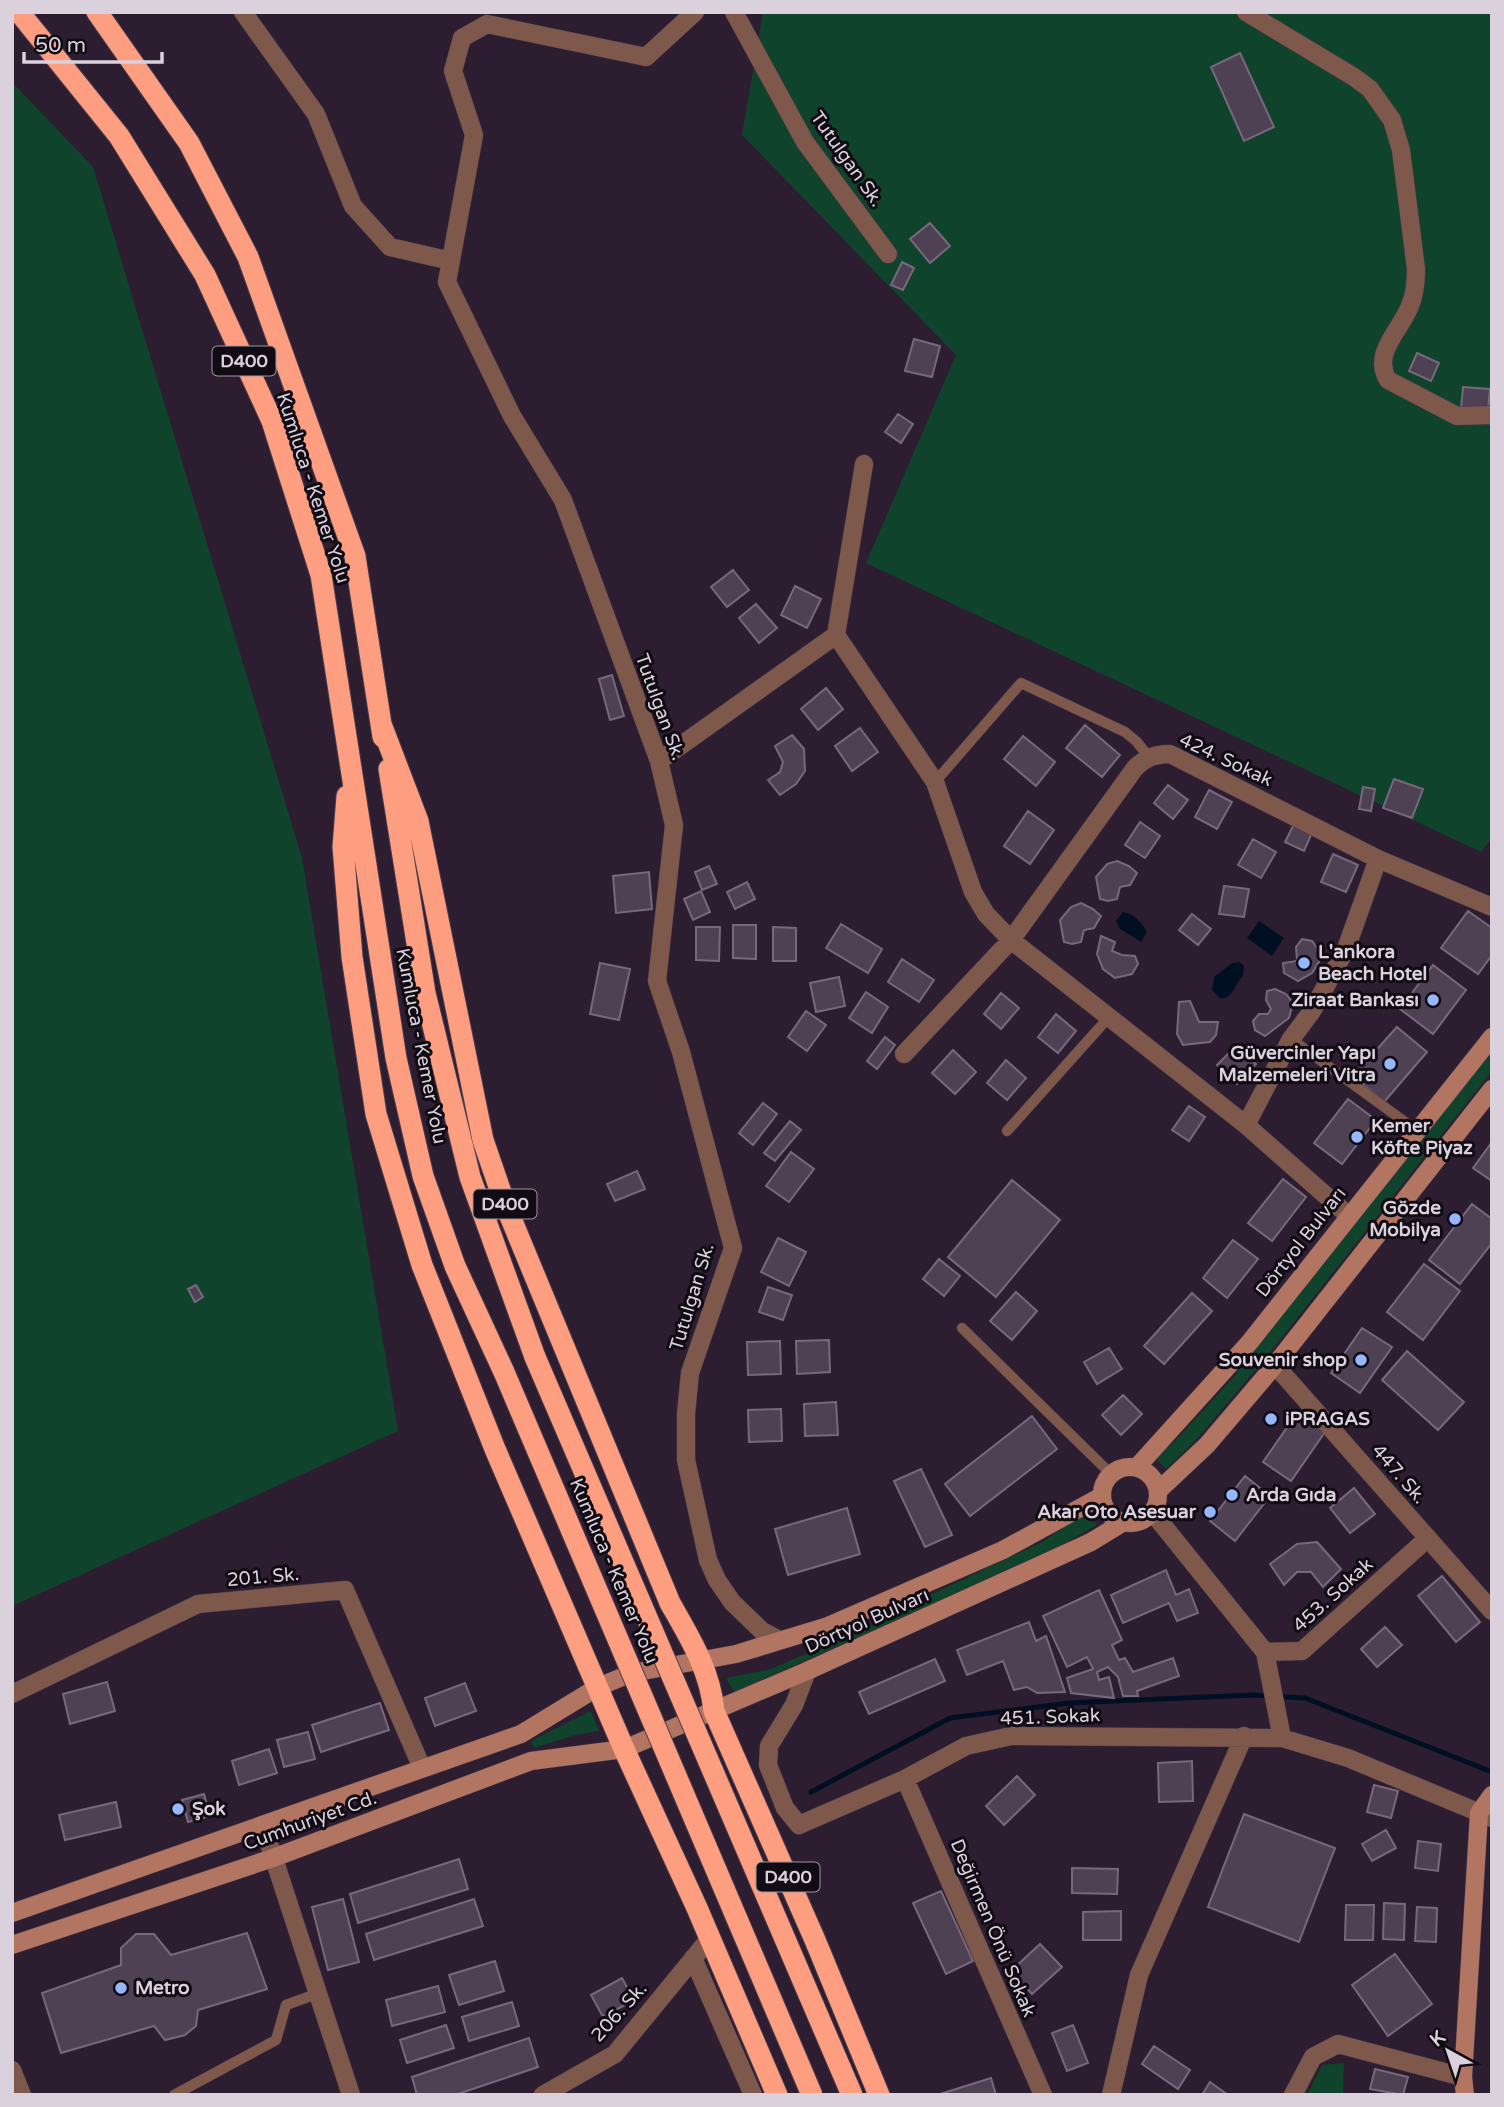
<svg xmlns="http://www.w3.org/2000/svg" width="1504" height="2107" font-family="'Varela Round',sans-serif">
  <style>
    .green { fill: #10432b }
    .water { fill: #001022 }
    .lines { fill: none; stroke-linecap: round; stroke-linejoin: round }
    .stream { stroke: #001022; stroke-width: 5 }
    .building { fill: #4f4154; stroke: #78687d; stroke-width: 2 }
    .lane-casing { stroke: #483b4c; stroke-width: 11 }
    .street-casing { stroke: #483b4c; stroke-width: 19 }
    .secondary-casing { stroke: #483b4c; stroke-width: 19 }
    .highway-casing { stroke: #483b4c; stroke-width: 23 }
    .lane { stroke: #7f584c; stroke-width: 10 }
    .street { stroke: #7f584c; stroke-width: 18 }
    .secondary { stroke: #b27562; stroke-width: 18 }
    .highway { stroke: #fe9e80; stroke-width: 21 }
    .highway-bridge-casing { stroke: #483b4c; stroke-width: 23; stroke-linecap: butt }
    .highway-bridge { stroke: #fe9e80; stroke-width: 21 }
    .poi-dot { fill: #96b6fd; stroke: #110b13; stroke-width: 2.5 }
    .labels { text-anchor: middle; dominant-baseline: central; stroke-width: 6; stroke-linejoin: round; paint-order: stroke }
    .shield { fill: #110b13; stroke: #9e96a0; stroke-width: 2 }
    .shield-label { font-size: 18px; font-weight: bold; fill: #dad1dd }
    .street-label { font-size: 19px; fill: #dad1dd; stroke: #110b13 }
    .poi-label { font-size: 19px; font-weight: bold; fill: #dad1dd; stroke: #110b13; text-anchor: start }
  </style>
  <rect width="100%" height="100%" fill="#2c1e30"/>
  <path class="green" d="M763,12h729v826l-11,14 -615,-289 90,-208 -214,-220z
    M12,82l81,85 209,691 96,573 -386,175z
    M1492,1047v24l-224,284 -70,83 -32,31 -11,-11 18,-15 60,-65z
    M1086,1512l11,12 -2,2 -53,30 -308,136 -8,-14 45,-9 112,-49 3,-4 158,-75z
    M591,1711l8,20 -24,4 -41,13 -3,-7z
    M1344,2063l-1,32h-36l15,-30z"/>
  <path class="water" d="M1123,912c12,2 18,10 24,20l-6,10 -21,-13 -4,-8z
    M1259,921l25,17 -12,18 -25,-18z
    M1240,962l4,4 -1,10c-9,9 -9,21 -22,23l-9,-9 2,-13 18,-14z"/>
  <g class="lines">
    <path class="stream" d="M811,1792l139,-74 119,-15 183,-8 53,3 187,74"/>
  </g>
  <path class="building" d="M1240,53l34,74 -30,14 -33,-74z
    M930,223l20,23 -20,17 -20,-24z
    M902,262l12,6 -11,22 -12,-5z
    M914,339l26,7 -8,31 -27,-6z
    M1417,353l22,10 -8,18 -22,-10z
    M1463,387l27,2 -2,22 -27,-2z
    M898,414l15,10 -12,19 -16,-11z
    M733,570l16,20 -22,17 -16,-20z
    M795,586l26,13 -14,29 -26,-13z
    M756,604l21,24 -18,15 -20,-25z
    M612,675l12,41 -14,4 -11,-41z
    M826,688l17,21 -25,21 -17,-21z
    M1085,725l35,30 -18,22 -36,-29z
    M860,728l18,24 -26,19 -17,-25z
    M792,735l12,14 1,22 -9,13 -16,11 -12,-15 12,-8 3,-10 -8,-16z
    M1023,736l32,26 -19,24 -32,-27z
    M1394,779l29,10 -11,29 -29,-10z
    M1168,785l20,15 -15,19 -19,-16z
    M1363,787l12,2 -4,22 -12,-2z
    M1209,790l23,12 -15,27 -22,-12z
    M1028,811l26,19 -24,34 -26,-18z
    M1140,822l20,14 -15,22 -20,-13z
    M1294,824l18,9 -8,18 -19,-9z
    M1253,839l23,13 -15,26 -23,-13z
    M1333,854l25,11 -12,27 -25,-10z
    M1117,861l12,5 8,7 -7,12 -10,2 -3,12 -9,2 -8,-2 -4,-22 11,-13z
    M709,866l8,18 -15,6 -7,-18z
    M649,872l3,37 -36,4 -3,-37z
    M747,882l8,17 -20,10 -8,-17z
    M1224,886l25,3 -5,28 -25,-3z
    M701,891l9,21 -17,8 -9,-21z
    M1081,903l12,6 8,7 -7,12 -10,2 -3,12 -9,2 -8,-2 -4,-22 11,-13z
    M1468,911l24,17v27l-14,19 -37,-26z
    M1192,914l19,15 -13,16 -19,-15z
    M841,924l41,25 -14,24 -42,-25z
    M733,925h23v34l-23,-1z
    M696,927h24l-1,34 -23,-1z
    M773,927l23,1v33h-23z
    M1101,936l14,6 -3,9 10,4 13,1 3,8 -6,10 -17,4 -12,-9 -6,-15z
    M1302,939l10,2 7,10v11l-7,11 -14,8 -14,-8 -1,-10 14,-2 -1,-14z
    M902,959l32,21 -15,22 -31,-20z
    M600,963l30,6 -11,51 -29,-6z
    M1433,965l33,25 -33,44 -33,-25z
    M839,977l6,29 -29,6 -6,-29z
    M1275,989l11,5 7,9 -4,15 -24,18 -10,-6 -2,-9 6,-7h9l3,-5 -5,-9 1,-9z
    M866,992l22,15 -16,26 -23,-15z
    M1001,993l18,15 -18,21 -17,-15z
    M1190,1001l9,21h19l-2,13 -6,7 -27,3 -6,-11 2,-32z
    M806,1011l20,14 -19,26 -19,-14z
    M1056,1014l20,17 -18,22 -20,-16z
    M1397,1027l30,25 -43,50 -31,-26z
    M885,1037l10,8 -18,24 -10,-8z
    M1236,1046l20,18 -19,20 -20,-19z
    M953,1050l23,22 -21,22 -23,-21z
    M1006,1060l20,18 -19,22 -20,-17z
    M1348,1099l28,21 -34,44 -28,-21z
    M763,1103l14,11 -24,31 -14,-12z
    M1189,1106l16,11 -16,24 -17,-11z
    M790,1121l11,9 -26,31 -11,-8z
    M1492,1142v39l-19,-13z
    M791,1152l23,17 -25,33 -23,-16z
    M637,1171l8,18 -30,12 -8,-17z
    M1283,1179l23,18 -34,44 -24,-18z
    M1012,1180l48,40 -64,77 -48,-40z
    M1472,1204l20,15v24l-32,41 -31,-24z
    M778,1238l28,14 -17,34 -28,-14z
    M1233,1240l25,19 -31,39 -24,-20z
    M939,1259l21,17 -16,20 -21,-17z
    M1424,1264l36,27 -37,49 -36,-28z
    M196,1285l7,12 -8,5 -7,-13z
    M768,1287l24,8 -9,25 -24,-8z
    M1016,1292l21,19 -25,29 -22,-19z
    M1192,1293l20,18 -48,53 -20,-18z
    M1362,1328l30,19 -32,46 -29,-20z
    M829,1340l1,32 -33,2 -1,-33z
    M780,1341l1,33 -33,1 -1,-33z
    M1109,1348l13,21 -25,15 -13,-22z
    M1407,1351l57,51 -26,28 -56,-50z
    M1123,1395l19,19 -21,21 -19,-20z
    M836,1402l2,33 -33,1 -1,-32z
    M781,1409l1,32 -33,1 -1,-32z
    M1297,1413l28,19 -34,49 -28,-19z
    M1032,1416l25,33 -87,67 -25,-32z
    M921,1469l31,66 -27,12 -31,-66z
    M1245,1476l25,20 -35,45 -25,-20z
    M1354,1488l21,26 -25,19 -20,-25z
    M847,1508l13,46 -72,21 -13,-46z
    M1317,1542l24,27 -18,18 -12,-15h-14l-13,13 -14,-21 27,-20z
    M1166,1570l10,25 13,-6 9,24 -21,8 -8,-18 -46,20 -12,-28z
    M1442,1576l38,46 -24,20 -38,-46z
    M1099,1590l23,50 -10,5 7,15 6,-2 8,14 40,-14 6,18 -42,15 1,5h-15l-5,-19 -10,-10 -11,5 2,8 10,-3 5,21 -43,-5 -4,-15 26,-9 -6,-12 -20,10 -24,-51z
    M1029,1622l7,19 10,-5 19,56 -28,1 -10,-6 -13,3 -11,-29 -36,14 -10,-25z
    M1385,1627l17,18 -25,22 -16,-18z
    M935,1659l10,22 -76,33 -10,-22z
    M107,1682l8,29 -45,13 -7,-30z
    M465,1683l11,28 -41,15 -10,-28z
    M380,1703l9,27 -68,22 -9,-27z
    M308,1732l7,27 -31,8 -7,-27z
    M269,1749l8,24 -38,12 -7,-24z
    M1192,1761l1,40 -34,1 -1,-39z
    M1017,1776l18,19 -31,30 -18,-19z
    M1374,1785l24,6 -7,27 -24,-6z
    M204,1794l6,22 -22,6 -6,-22z
    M116,1802l5,25 -56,13 -6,-25z
    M1244,1814l91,34 -36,94 -91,-35z
    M1386,1830l10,18 -24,13 -10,-17z
    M1418,1841l23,3 -3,27 -23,-3z
    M459,1859l9,30 -110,34 -8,-29z
    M1072,1868l46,1 -1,25 -45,-1z
    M941,1891l32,70 -27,13 -33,-71z
    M343,1899l16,63 -31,8 -16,-63z
    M474,1899l9,27 -109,34 -8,-26z
    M1384,1903l21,1 -1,36 -21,-1z
    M1346,1905h28l-1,35h-28z
    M1417,1907l20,1 -1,34 -21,-1z
    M1121,1911v29h-38v-28z
    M247,1933l20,56 -69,21 -2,16 -11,9 -20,5 -11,-14 -93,27 -19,-60 79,-28v-17l15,-14h18l17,21z
    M1040,1944l22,23 -30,27 -21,-23z
    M1395,1954l37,50 -44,32 -36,-51z
    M495,1961l9,30 -45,14 -10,-30z
    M622,1978l12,22 -31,17 -12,-22z
    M438,1986l7,26 -53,14 -6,-26z
    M512,2002l7,24 -50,15 -7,-24z
    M446,2025l8,23 -47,15 -7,-23z
    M1073,2025l15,38 -21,8 -15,-38z
    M529,2038l9,29 -83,28h-38l-5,-18z
    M1154,2046l36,24 -12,19 -36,-25z
    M1375,2069l33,8 -5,18 -33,-6z
    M991,2078l5,17h-59z
    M1210,2082l18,13h-26z"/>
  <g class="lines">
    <g class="lane-casing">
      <path id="lane" d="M935,782l86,-99 104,49 11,9 13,16
        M1291,1039l125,91
        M1007,1131l102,-114
        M962,1328l149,146
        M174,2095l102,-55 10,-35 33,-12"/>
    </g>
    <g class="street-casing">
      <path id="street" d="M243,12l73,102 37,92 37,41 61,14
        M695,12l-49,45 -159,-33 -25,14 -9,33 21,64 -27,147 65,134 51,84 96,261 15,64 -17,156 24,71 52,196 -43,125 -4,41v46l22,100 9,20 15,22 30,29 17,9
        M734,12l71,130 83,112
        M1246,12l108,65 16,12 22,31 9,30 15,119c0,14 -1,27 -7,39 -10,24 -37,46 -21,72l69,36 35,-1
        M864,464l-28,171 99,147 38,110 13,22 25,26 235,185 103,91
        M659,761l177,-126
        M904,1054l107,-114 124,-172c10,-10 20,-14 35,-14l208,105 114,48
        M1246,1125l45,-86 21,-28 34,-62 32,-90
        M1275,1365l217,246
        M1153,1513l112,139 37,-1 126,-113
        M1265,1652l17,86
        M807,1671l-13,34 -25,41 -1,19 17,43 14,17 106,-46 61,-33 45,-10 271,2 66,20 144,60
        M12,1694l186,-90 147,-14 77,178
        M905,1779l138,316
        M263,1825l88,270
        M693,1958l60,137
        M12,2070l10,25
        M543,2095l72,-41 95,-116
        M1111,2095l28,-120 105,-239
        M1293,2095l20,-38 25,-13 125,33"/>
    </g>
    <g class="secondary-casing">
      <path id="secondary" d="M1102 1495a28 28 0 1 1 56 0a28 28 0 1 1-56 0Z
        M1137,1467l112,-124 243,-306
        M1159,1490l48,-45 68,-80 217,-276
        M12,1913l509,-179 77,-47 34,-14 104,-19 92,-28 175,-76 99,-54
        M12,1945l261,-87 258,-97 93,-12 183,-78 284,-129 31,-19
        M1465,2095l-2,-18 16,-264 13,-18"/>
    </g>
    <g class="highway-casing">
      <path id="highway" d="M19,12l100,124 86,139 67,146 49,154 75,483 27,118 32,90 49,106
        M97,12l92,131 59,114 107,299 28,181
        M381,724l37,97 65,319 22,64 165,399c20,35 40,67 44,108l101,229 64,155
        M389,769l36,224 45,184 65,180
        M347,796l-4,51 9,110 24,157 46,151 73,184 129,300 73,159 80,187"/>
    </g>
    <use href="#lane" class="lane"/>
    <use href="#street" class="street"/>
    <use href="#secondary" class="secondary"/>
    <use href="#highway" class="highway"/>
    <g class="highway-bridge-casing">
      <path id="highway-bridge" d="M535,1357l317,738
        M504,1372l308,723"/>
    </g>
    <use href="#highway-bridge" class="highway-bridge"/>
  </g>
  <g class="poi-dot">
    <circle cx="1304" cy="963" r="7"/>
    <circle cx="1433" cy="1000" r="7"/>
    <circle cx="1390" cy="1064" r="7"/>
    <circle cx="1357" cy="1137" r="7"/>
    <circle cx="1455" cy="1219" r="7"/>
    <circle cx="1361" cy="1360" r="7"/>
    <circle cx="1271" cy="1419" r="7"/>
    <circle cx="1232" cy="1495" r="7"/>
    <circle cx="1210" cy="1512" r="7"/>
    <circle cx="178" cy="1809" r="7"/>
    <circle cx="121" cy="1988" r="7"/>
  </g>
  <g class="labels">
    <g class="shield">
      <rect x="212.5" y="346.5" width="63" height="29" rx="5"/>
      <rect x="473.5" y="1189.5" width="63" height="29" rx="5"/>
      <rect x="756.5" y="1862.5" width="63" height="29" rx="5"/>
    </g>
    <g class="shield-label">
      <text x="244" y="361">D400</text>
      <text x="505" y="1204">D400</text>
      <text x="788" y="1877">D400</text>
    </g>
    <g class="street-label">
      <text transform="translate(847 159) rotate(55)">Tutulgan Sk.</text>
      <text transform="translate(313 488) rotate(72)">Kumluca - Kemer Yolu</text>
      <text transform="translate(660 707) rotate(70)">Tutulgan Sk.</text>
      <text transform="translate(1226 760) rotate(25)">424. Sokak</text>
      <text transform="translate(421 1046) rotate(79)">Kumluca - Kemer Yolu</text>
      <text transform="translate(1301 1242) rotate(-52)">Dörtyol Bulvarı</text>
      <text transform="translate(692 1297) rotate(-73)">Tutulgan Sk.</text>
      <text transform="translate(1399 1474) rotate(49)">447. Sk.</text>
      <text transform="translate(614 1571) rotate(67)">Kumluca - Kemer Yolu</text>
      <text transform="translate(263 1577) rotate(-5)">201. Sk.</text>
      <text transform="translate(1333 1595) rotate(-42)">453. Sokak</text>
      <text transform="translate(867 1621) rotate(-24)">Dörtyol Bulvarı</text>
      <text transform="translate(1050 1717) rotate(-2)">451. Sokak</text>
      <text transform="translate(310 1821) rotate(-20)">Cumhuriyet Cd.</text>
      <text transform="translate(993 1928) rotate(67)">Değirmen Önü Sokak</text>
      <text transform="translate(619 2012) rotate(-48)">206. Sk.</text>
    </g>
    <g class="poi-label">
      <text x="1318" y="952">L'ankora<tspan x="1318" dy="22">Beach Hotel</tspan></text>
      <text x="1419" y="1000" text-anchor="end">Ziraat Bankası</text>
      <text x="1376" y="1053" text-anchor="end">Güvercinler Yapı<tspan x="1376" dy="22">Malzemeleri Vitra</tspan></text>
      <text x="1371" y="1126">Kemer<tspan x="1371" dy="22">Köfte Piyaz</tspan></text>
      <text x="1441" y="1208" text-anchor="end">Gözde<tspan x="1441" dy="22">Mobilya</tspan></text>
      <text x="1347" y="1360" text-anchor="end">Souvenir shop</text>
      <text x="1285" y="1419">iPRAGAS</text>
      <text x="1246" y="1495">Arda Gıda</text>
      <text x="1196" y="1512" text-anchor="end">Akar Oto Asesuar</text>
      <text x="192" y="1809">Şok</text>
      <text x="135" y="1988">Metro</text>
    </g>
  </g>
  <rect width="1504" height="2107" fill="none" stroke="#dad1dd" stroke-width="28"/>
  <g transform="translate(1448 2051) rotate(320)" stroke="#110b13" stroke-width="5" paint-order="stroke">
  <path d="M0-5L12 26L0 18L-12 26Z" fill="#dad1dd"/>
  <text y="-10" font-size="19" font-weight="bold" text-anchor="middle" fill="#dad1dd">K</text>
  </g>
  <path d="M24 52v10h138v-10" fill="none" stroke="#dad1dd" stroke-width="3.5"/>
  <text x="35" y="52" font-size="21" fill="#dad1dd" stroke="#110b13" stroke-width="5" paint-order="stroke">50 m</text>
</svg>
